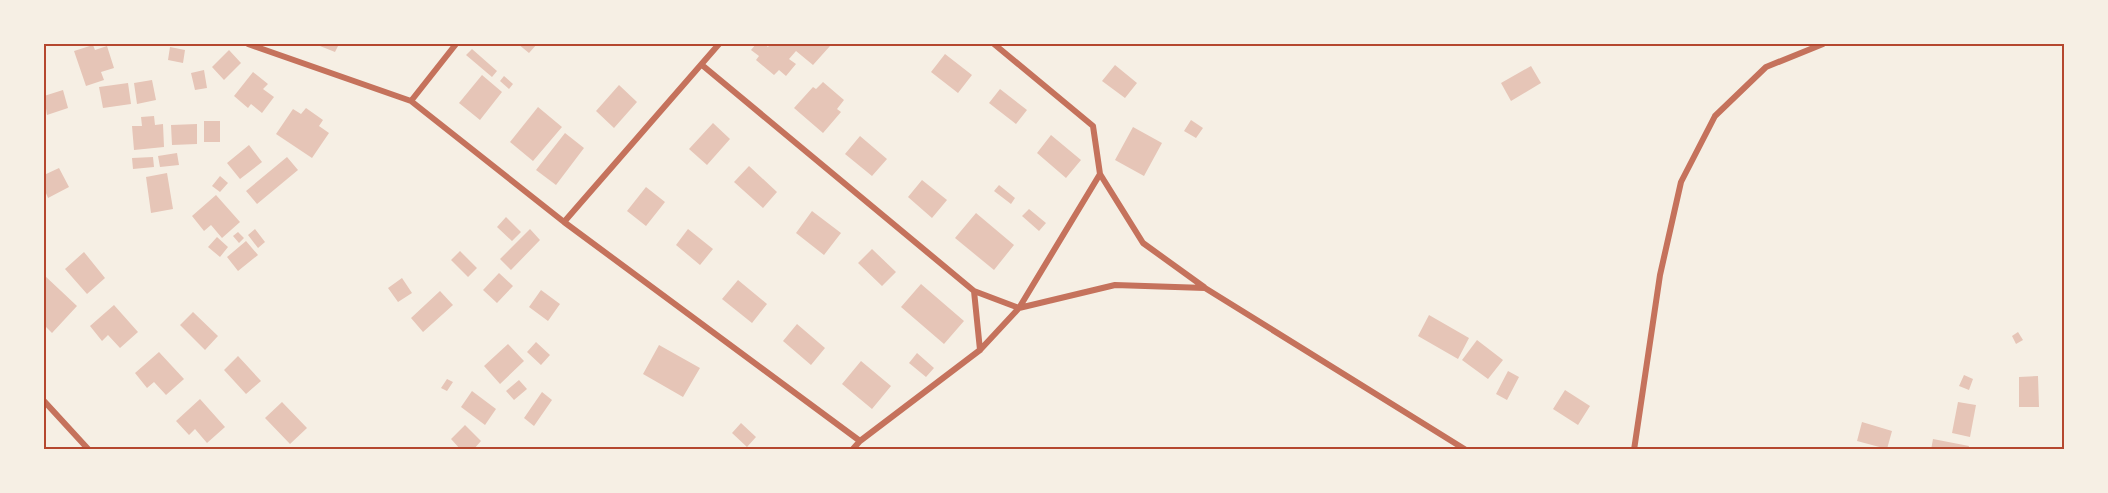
<svg xmlns="http://www.w3.org/2000/svg" width="2108" height="493" font-family="Rubik,sans-serif">
  <style>
    .building { fill: #e6c5b7 }
    .lines { fill: none; stroke-linecap: round; stroke-linejoin: round }
    .minor { stroke: #c5725c; stroke-width: 6 }
    .neatline { fill: none; stroke: #b5482f; stroke-width: 2 }
  </style>
  <rect width="100%" height="100%" fill="#f6efe4"/>
  <path class="building" d="M321,44h18l-4,8 -15,-6z
    M518,44h19l-8,9z
    M756,44h8l4,3 2,-3h57l3,2 -17,19 -17,-14 -7,8 7,5 -10,12 -7,-6 -5,5 -18,-15 3,-4 -8,-6z
    M93,45l2,5 12,-4 7,22 -13,4 3,8 -18,6 -12,-35z
    M170,47l15,3 -2,13 -15,-3z
    M472,49l25,22 -5,6 -26,-22z
    M229,50l12,13 -17,17 -12,-13z
    M945,54l27,21 -14,18 -27,-21z
    M1115,65l22,18 -12,15 -23,-17z
    M1531,66l10,17 -30,18 -10,-18z
    M204,70l3,18 -12,2 -4,-17z
    M253,72l15,12 -5,5 11,8 -12,16 -11,-9 -3,4 -14,-12z
    M482,75l20,17 -22,28 -21,-17z
    M504,76l9,8 -4,5 -9,-8z
    M152,80l4,20 -19,4 -3,-21z
    M823,82l21,18 -7,9 4,3 -18,21 -29,-25 19,-21 3,2z
    M128,83l3,21 -28,4 -4,-21z
    M619,85l18,17 -23,26 -18,-17z
    M1000,89l27,21 -11,14 -27,-21z
    M63,90l5,18 -21,7 -3,-19z
    M538,107l24,20 -29,34 -23,-19z
    M306,108l17,12 -4,6 10,7 -17,25 -36,-24 17,-25 8,5z
    M154,116l1,9 8,-1 1,23 -30,3 -2,-24h10l-1,-9z
    M1191,120l12,8 -7,10 -12,-7z
    M204,121h16v21h-16z
    M713,123l17,16 -23,26 -18,-16z
    M197,124v20l-25,1 -1,-20z
    M1133,127l29,16 -18,33 -29,-16z
    M565,133l19,15 -28,37 -20,-15z
    M1051,135l30,25 -15,18 -29,-25z
    M860,136l27,23 -15,17 -27,-22z
    M249,145l13,17 -22,17 -13,-16z
    M177,153l2,12 -19,2 -2,-11z
    M153,157l1,10 -21,2 -1,-11z
    M287,157l11,13 -41,34 -11,-13z
    M749,166l28,26 -14,16 -29,-26z
    M59,168l10,19 -21,11 -4,-10v-13z
    M167,173l6,36 -22,4 -5,-36z
    M220,176l8,7 -8,9 -8,-6z
    M922,180l25,20 -15,18 -24,-21z
    M999,185l16,13 -4,6 -17,-13z
    M646,187l19,15 -19,24 -19,-15z
    M216,195l24,27 -18,16 -11,-13 -7,6 -12,-15z
    M1029,209l17,14 -7,8 -17,-15z
    M812,211l29,22 -17,22 -28,-22z
    M976,213l38,32 -20,25 -39,-32z
    M506,217l15,15 -9,9 -15,-14z
    M255,229l10,13 -7,6 -10,-13z
    M530,229l10,11 -29,30 -11,-11z
    M688,229l25,20 -13,16 -24,-20z
    M238,232l6,6 -5,5 -6,-7z
    M217,237l11,10 -8,10 -12,-10z
    M246,241l12,14 -20,16 -11,-14z
    M872,249l24,23 -14,14 -24,-23z
    M460,251l17,17 -9,9 -17,-17z
    M84,252l21,26 -18,16 -22,-25z
    M499,273l14,13 -16,17 -14,-13z
    M44,275l33,31 -25,27 -8,-8z
    M402,278l10,15 -14,9 -10,-14z
    M738,280l29,24 -15,19 -30,-24z
    M921,284l43,37 -20,23 -43,-37z
    M541,290l19,14 -12,17 -19,-14z
    M440,291l13,14 -30,27 -12,-14z
    M114,305l24,27 -18,16 -12,-13 -6,6 -12,-15z
    M193,312l25,24 -13,14 -25,-25z
    M1429,315l40,23 -11,21 -40,-23z
    M797,324l28,24 -14,17 -28,-24z
    M2018,332l5,8 -7,4 -4,-8z
    M1477,340l26,20 -15,19 -26,-19z
    M536,342l14,13 -9,10 -14,-13z
    M508,344l16,17 -24,23 -16,-18z
    M659,345l41,23 -17,29 -40,-23z
    M159,352l25,27 -18,16 -12,-13 -7,6 -12,-15z
    M917,353l17,15 -8,9 -17,-14z
    M238,356l23,25 -15,13 -22,-24z
    M861,361l30,25 -19,23 -30,-25z
    M1508,371l11,6 -12,23 -11,-6z
    M1964,375l9,4 -4,11 -10,-4z
    M2038,376l1,31h-20v-30z
    M447,379l6,3 -6,9 -6,-3z
    M519,380l8,9 -13,11 -8,-9z
    M1565,390l25,16 -12,19 -25,-16z
    M472,391l24,18 -11,16 -24,-18z
    M542,392l10,8 -18,26 -10,-8z
    M200,399l25,28 -18,16 -12,-14 -6,6 -13,-14z
    M282,402l25,26 -17,16 -25,-26z
    M1958,402l18,3 -6,32 -18,-4z
    M1862,422l30,9 -5,18 -30,-8z
    M741,423l15,14 -9,10 -15,-14z
    M465,425l16,16 -8,9h-12l-10,-11z
    M1933,439l36,7 -1,4h-37z"/>
  <g class="lines">
    <path class="minor" d="M248,44l163,57 153,121 296,219
      M994,44l99,82 7,48 43,69 61,44
      M702,65l272,226 45,17 81,-134
      M411,101l45,-57
      M564,222l155,-178
      M974,291l6,59
      M44,401l45,49
      M852,450l8,-9 120,-91 39,-42 96,-23 90,3 261,162
      M1634,450l26,-175 21,-93 34,-66 51,-49 57,-23"/>
  </g>
  <rect width="2108" height="493" fill="none" stroke="#f6efe4" stroke-width="90"/>
  <rect x="45" y="45" width="2018" height="403" class="neatline"/>
</svg>
